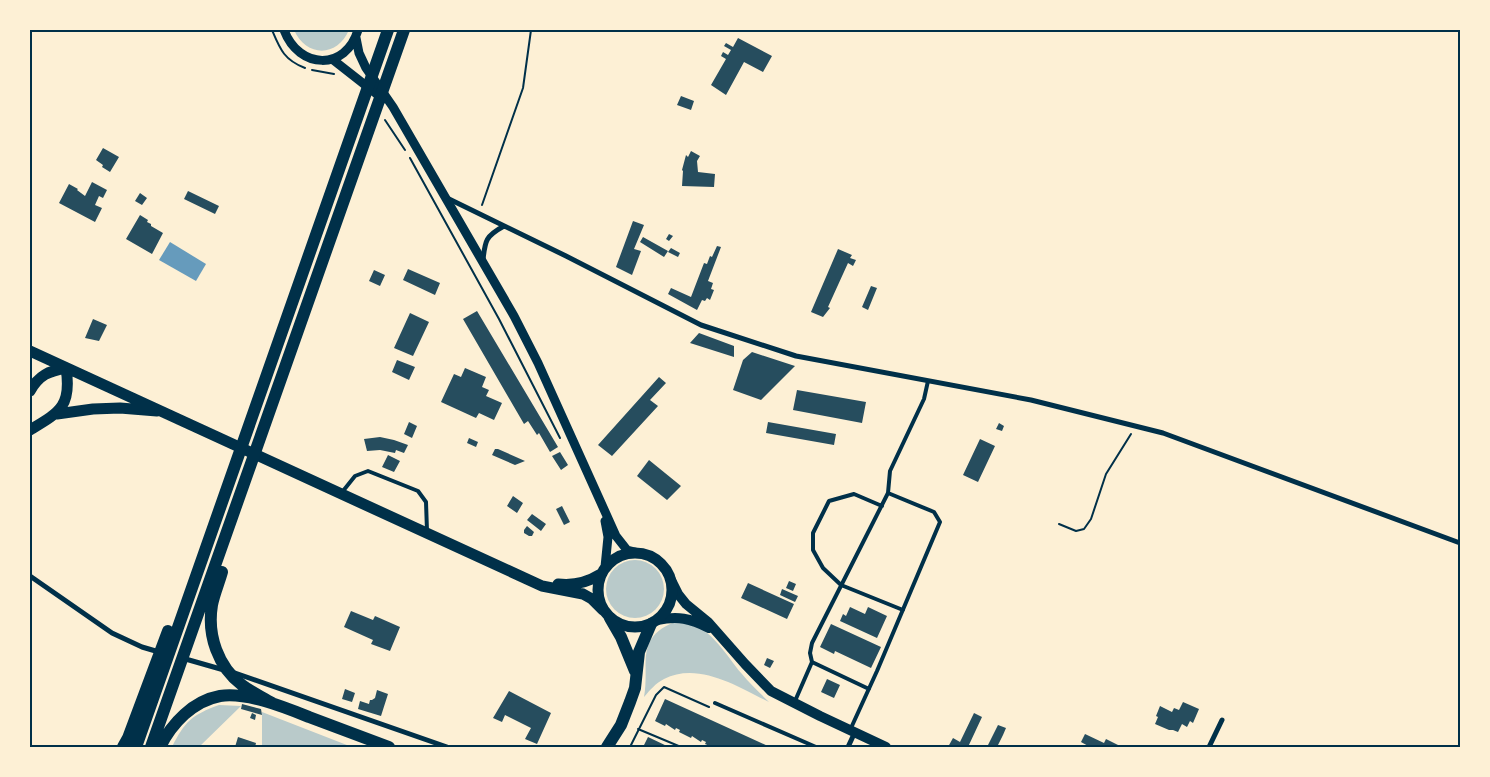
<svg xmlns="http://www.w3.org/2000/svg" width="1490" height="777" font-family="Ubuntu,sans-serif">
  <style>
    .green { fill: #b9caca }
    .water { fill: #669bbc }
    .building { fill: #264d5e }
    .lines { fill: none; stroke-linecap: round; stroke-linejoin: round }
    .path { stroke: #003049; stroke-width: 2 }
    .service { stroke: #003049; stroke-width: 4 }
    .minor { stroke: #003049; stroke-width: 5 }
    .tertiary { stroke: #003049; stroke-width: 9 }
    .secondary { stroke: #003049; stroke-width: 10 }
    .primary { stroke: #003049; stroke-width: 11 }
    .trunk { stroke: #003049; stroke-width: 12 }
    .neatline { fill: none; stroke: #003049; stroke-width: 2 }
  </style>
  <rect width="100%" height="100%" fill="#fdf0d5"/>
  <path class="green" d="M294,30h55c-12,28 -43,27 -55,0z
    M606 589a29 29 0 1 1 58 0a29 29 0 1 1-58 0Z
    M675,622c33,-2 49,31 67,52 8,10 18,19 27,28 -30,-15 -71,-41 -105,-23 -8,4 -14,11 -20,18 6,-33 -10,-59 31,-75z
    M219,705l22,1 -42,41h-27c13,-26 20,-32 47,-42z
    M262,712l90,35h-90z"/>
  <path class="water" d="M170,242l36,22 -10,17 -37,-21z"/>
  <path class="building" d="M738,38l34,18 -9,16 -19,-10 -18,33 -15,-10 15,-26 -5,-3 2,-4 5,3 3,-5 -7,-4 2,-3 7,4z
    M681,96l13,5 -3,9 -14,-5z
    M103,148l16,9 -9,15 -8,-5 1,-2 -7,-5z
    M691,151l9,5 -3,5 1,11 17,2 -1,13 -32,-1 1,-15 -1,-1 4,-15 2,2z
    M92,182l15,8 -4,8 -4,-2 -4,9 7,3 -7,14 -36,-19 10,-19 9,5 -1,1 8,6z
    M188,191l31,15 -4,8 -31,-15z
    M140,193l7,5 -5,7 -7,-4z
    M140,215l8,5 -1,2 4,2v2l12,7 -11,21 -26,-15z
    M633,221l11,4 -10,24 7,2 -9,24 -16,-8z
    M669,234l4,2 -4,5 -3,-2z
    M643,237l25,14 -4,6 -24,-15z
    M717,246l4,1 -13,34 5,2 -2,6 3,1 -4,10 -3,-2 -2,3 -3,-1 -5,10 -29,-16 3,-6 20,9 13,-34 3,1 3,-8 2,1z
    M671,248l9,5 -2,4 -10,-5z
    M838,249l14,6 -2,3 6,2 -3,6 -5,-3 -20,44 2,1 -7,9 -12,-5z
    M408,269l32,14 -5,12 -32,-15z
    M374,270l11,5 -5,11 -11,-5z
    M871,286l6,2 -9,22 -6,-3z
    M477,311l81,136 -8,5 -11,-19 -2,2 -9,-14 -4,3 -61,-105z
    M410,313l19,9 -16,34 -19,-8z
    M93,319l14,6 -8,16 -14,-3z
    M699,333l35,13v11l-44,-14z
    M752,352l43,14 -34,34 -28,-10 10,-30z
    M397,360l18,7 -6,13 -17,-8z
    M465,368l21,9 -4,10 7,3 -3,6 16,7 -8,17 -15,-7 -3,5 -35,-16 13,-28 7,3z
    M659,377l7,6 -16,17 8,6 -46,50 -14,-11z
    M797,390l69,12 -4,21 -69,-13z
    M409,422l8,4 -5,12 -8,-4z
    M768,422l68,12 -2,11 -68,-12z
    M999,423l5,3 -2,5 -6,-2z
    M380,437l14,3 14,5 -4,8 -8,-3 -1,3 -15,-3 -13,1 -3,-12z
    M469,438l9,4 -2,5 -9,-4z
    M980,439l15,7 -17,36 -15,-7z
    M495,449h3l27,12 -10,4 -23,-10z
    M560,452l8,13 -7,5 -9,-14z
    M388,455l12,6 -6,11 -12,-5z
    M649,460l32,26 -14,14 -30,-24z
    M513,496l10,7 -6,10 -10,-7z
    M562,506l8,16 -6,3 -8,-16z
    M532,514l14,10 -5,7 -14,-11z
    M527,526l7,6 -2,4h-3l-5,-3v-3z
    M789,581l7,3 -3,7 -7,-3z
    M748,583l46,21 -7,15 -46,-21z
    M782,589l16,7 -3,6 -15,-7z
    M850,607l15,7 3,-7 19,9 -10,22 -37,-17 3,-7 3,2z
    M351,611l22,9 2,-4 25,11 -10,24 -19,-7 2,-4 -29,-13z
    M831,624l50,23 -10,21 -36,-17 -1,3 -14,-7z
    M767,658l7,3 -4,7 -6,-3z
    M827,679l13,6 -6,13 -13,-6z
    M345,689l10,4 -3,9 -10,-3z
    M377,690l11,4 -7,22 -23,-7 2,-8 9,3 1,-4h2l3,-2z
    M509,691l42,22 -14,31 -12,-5 6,-11 -26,-13 -3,7 -9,-4z
    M665,699l105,48h-58l-7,-3 1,-2 -4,-2 -1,2 -9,-6 -1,2 -12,-6 1,-2 -4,-2 -1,2 -9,-6 -1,2 -10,-5z
    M1183,702l16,7 -6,14 -3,-2 -3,6 -5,-3 -4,8 -5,-2h-4l-14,-6 3,-7 -2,-1 4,-10 12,6 2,-4 5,2z
    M242,704l19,5 1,6 -21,-6z
    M252,713l4,2 -1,5 -5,-2z
    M974,713l8,4 -14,30h-20l5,-9 7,4z
    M998,725l8,3 -3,7 -6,12h-10z
    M1085,734l19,9 2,-4 16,8h-32l-9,-5z
    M238,737l18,6 -1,4h-20z
    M648,737l21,10h-26z"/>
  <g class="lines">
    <path class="path" d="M272,30c8,19 12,30 33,38
      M312,70l22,4
      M385,120l20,30
      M410,158l89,161 61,119
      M482,205l41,-117 8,-58
      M1059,524l17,7 8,-2 7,-10 15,-45 25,-40
      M638,729l43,18
      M630,747l26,-52 8,-8 45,20"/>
    <path class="service" d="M343,491l12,-15 13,-5 50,20 8,11 1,29
      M882,506l-28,-12 -25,7 -16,32v17l10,18 18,17 62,25
      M812,662l57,27
      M795,701l17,-39 -2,-9 2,-10 76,-150 2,-22 34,-72 4,-18
      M715,703l101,44
      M851,728l26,-57 63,-149 -6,-10 -46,-19"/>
    <path class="minor" d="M447,198l119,58 135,69 95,31 235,44 132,33 297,110
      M483,260c2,-20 3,-24 21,-34
      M30,576l82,57 30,14 17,5
      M182,658l42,12
      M235,673l212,74
      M848,747l7,-15
      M1209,747l13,-27"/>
    <path class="tertiary" d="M284,30c15,40 62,41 74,0
      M356,38l3,15 7,15 27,39 121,209 24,47 78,173 11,14 12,3
      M332,59l51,40
      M605,521l3,16 -3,30"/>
    <path class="secondary" d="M671,580l7,14 8,10 22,18 37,42 26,27 49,25 66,31
      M657,620c21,-4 33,-2 52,8"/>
    <path class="primary" d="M30,351l512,235 41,8 9,5 11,11
      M30,391c9,-16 19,-20 36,-23
      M57,414l36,-5 27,-1 37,3
      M30,430c30,-18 42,-24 36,-62
      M598 590a37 37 0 1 1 74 0a37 37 0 1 1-74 0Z
      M558,584c15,2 30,-2 43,-10"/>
    <path class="trunk" d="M222,572c-3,11 -8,22 -10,33 -5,30 6,62 30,80 9,7 20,12 30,18
      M610,618l11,19 14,34
      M123,747l5,-9 40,-107
      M136,747l252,-717
      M151,747l253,-717
      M160,747c12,-24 33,-46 60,-51 27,-4 64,11 89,21 27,10 53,20 80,30
      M607,747l14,-22 9,-23 5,-14 4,-36 12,-28"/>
  </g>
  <rect width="1490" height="777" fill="none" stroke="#fdf0d5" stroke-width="62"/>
  <rect x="31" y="31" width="1428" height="715" class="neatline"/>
</svg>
